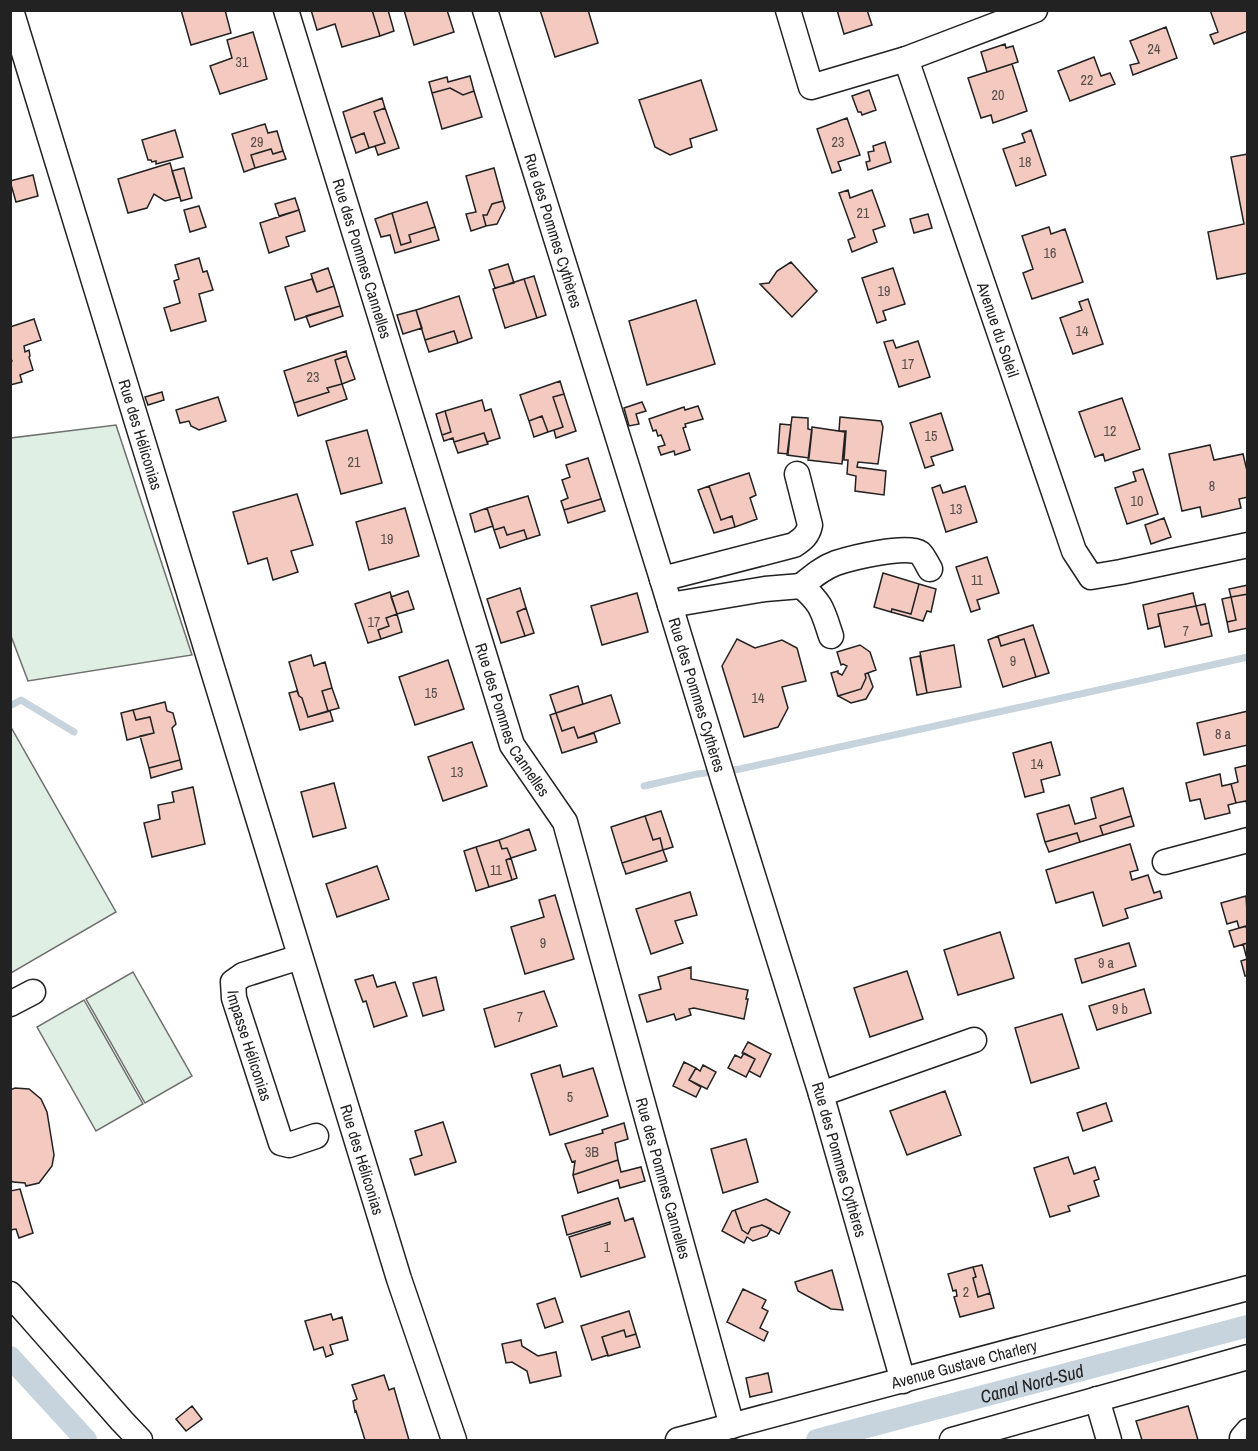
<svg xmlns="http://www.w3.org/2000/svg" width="1258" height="1451" font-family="'Archivo Narrow',sans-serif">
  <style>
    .green { fill: #e0efe3; stroke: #6f6f6f; stroke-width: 1.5 }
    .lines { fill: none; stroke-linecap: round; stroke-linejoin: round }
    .stream { stroke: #c7d3dd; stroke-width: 7 }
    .canal { stroke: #c7d3dd; stroke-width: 22 }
    .building { fill: #f3c9c0; stroke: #222; stroke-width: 1.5 }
    .minor-casing { stroke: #222; stroke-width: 27 }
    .minor { stroke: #fff; stroke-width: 24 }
    .labels { text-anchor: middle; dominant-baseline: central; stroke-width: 4.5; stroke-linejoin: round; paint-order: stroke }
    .number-label { font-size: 14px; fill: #564c4a }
    .street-label { font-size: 16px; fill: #222; stroke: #fff }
    .water-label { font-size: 18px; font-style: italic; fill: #222; stroke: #fff }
  </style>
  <rect width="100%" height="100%" fill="#fff"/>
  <path class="green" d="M116,425l76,230 -164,26 -17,-45v-198z
    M12,729l104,183 -105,61 -1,-243z
    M133,972l59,104 -47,27 -59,-104z
    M84,1000l59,104 -47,27 -59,-104z"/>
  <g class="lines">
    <path class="stream" d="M10,706l11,-6 53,32
      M644,786l53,-12 43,-5 508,-112"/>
    <g class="canal">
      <path d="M10,1357l76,83"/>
      <path id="s1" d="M817,1440l431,-114"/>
    </g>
  </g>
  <path class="building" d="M181,10h44l6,23 -40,12z
    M311,10h61l8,26 -38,11 -7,-23 -18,6z
    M372,10h16l6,21 -14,5z
    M404,10h43l7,22 -40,13z
    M540,10h48l10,33 -43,14z
    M837,10h30l5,15 -28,9z
    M1210,10h38v21l-34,13 -4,-9 8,-3z
    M1166,27l11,31 -44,17 -3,-10 9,-2 -9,-22z
    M253,32l14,47 -47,15 -10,-28 22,-8 -5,-18z
    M1005,44l1,4 7,-2 5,16 -31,10 -6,-20z
    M1094,57l7,19 9,-3 5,11 -45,17 -12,-30z
    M1012,64l15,47 -34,12 -2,-8 -10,3 -13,-40z
    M470,76l4,15 -11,4 -13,-7 -18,5 -3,-11 18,-5 1,5z
    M701,80l16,50 -27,9 2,8 -22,8 -15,-8 -16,-47z
    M450,88l13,7 11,-4 8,26 -40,12 -10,-36z
    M869,90l7,20 -14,5 -1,-3h-3l-6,-16z
    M382,98l3,10 -11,4 11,31 -16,5 -5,-15 -13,5 -8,-26z
    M385,108l14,40 -21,7 -3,-9 10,-3 -11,-31z
    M847,118l13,37 -22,7 3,8 -9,3 -15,-44z
    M265,124l3,9 9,-2 6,20 -10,3 -2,-5 -20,6 4,13 -11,4 -12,-38z
    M175,130l8,27 -27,7v-3l-4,1 -1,-2h-3l-6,-20z
    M1031,130l15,45 -30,11 -13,-37 22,-7 -3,-8z
    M364,133l5,15 -13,5 -5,-15z
    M885,142l6,20 -23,8 -2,-8 4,-1 -2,-9 6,-1 -1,-5z
    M271,149l2,5 10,-3 3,8 -31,9 -4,-13z
    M1248,154v119l-31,6 -9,-47 36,-8 -13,-67z
    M170,163l10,34 -15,4 -11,-7 -7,14 -19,5 -10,-34z
    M184,168l8,30 -11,3 -9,-30z
    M494,168l9,33 -11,3 -5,11h-4l3,11 -15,5 -5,-17 10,-2 -10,-36z
    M33,175l5,21 -22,6 -6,-21z
    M848,190l2,8 22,-8 13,36 -12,4 4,12 -25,10 -4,-12 7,-3 -16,-44z
    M295,198l4,12 -20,6 -4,-12z
    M503,201l2,7 -8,16 -11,2 -3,-11h4l5,-11z
    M427,202l8,25 -26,8 2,7 -10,3 -9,-32z
    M199,206l7,21 -16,5 -6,-22z
    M299,210l6,21 -19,6 3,9 -20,7 -9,-30z
    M392,213l9,32 10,-3 -2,-7 26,-8 4,13 -44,13 -5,-18 -9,2 -6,-18z
    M928,214l4,14 -18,5 -4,-14z
    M1049,227l2,7 14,-5 18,53 -51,17 -9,-26 10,-4 -11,-33z
    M199,258l4,14 4,-1 6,19 -14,4 7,27 -35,10 -7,-23 16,-5 -6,-22 5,-2 -4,-14z
    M791,262l26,29 -25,26 -32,-33 9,-1 8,-12z
    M508,264l6,19 -19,5 -6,-18z
    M328,268l6,18 -17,6 -6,-18z
    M893,268l12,36 -22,7 3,9 -9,3 -15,-45z
    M534,276l12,39 -9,3 -13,-39z
    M312,279l5,13 17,-6 6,20 -45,14 -10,-33z
    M524,279l13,39 -32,10 -12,-39z
    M459,296l13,42 -14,5 -4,-12 -29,9 -9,-30z
    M1088,299l15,45 -30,10 -13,-36 22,-8 -3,-8z
    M696,300l19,64 -68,21 -18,-64z
    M340,306l3,10 -33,11 -4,-11z
    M416,310l6,18 -19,6 -6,-19z
    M34,319l7,21 -17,6 1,6 4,-2 1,6 -1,1 4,13 -13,5 2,7 -12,3v-23l2,-1 -2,-4v-30z
    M454,331l4,12 -29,9 -4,-12z
    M893,340l3,8 22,-7 12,36 -31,10 -15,-45z
    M346,351l1,5 -12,4 7,24 -15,4 2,4 -35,11 -10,-32z
    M347,356l8,23 -13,5 -7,-24z
    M560,381l4,13 -11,3 10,30 -15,5 -6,-16 -13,5 -9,-26z
    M342,384l5,15 -49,17 -4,-13 35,-11 -2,-4z
    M162,392l2,8 -16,5 -3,-8z
    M564,394l12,37 -20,7 -2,-8 9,-3 -10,-30z
    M218,397l8,24 -27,9 -8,-4 -2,-5 -9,2 -4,-13z
    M1122,398l18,51 -35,12 -2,-7 -8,3 -16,-45z
    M482,400l3,11 6,-2 9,29 -13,4 -3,-9 -30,9 -1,-4 -9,3 -2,-6 9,-3 -6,-21z
    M642,402l4,9 -10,3 3,10 -10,2 -5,-18z
    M698,406l5,13 -18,5 1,3 -3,1 7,22 -15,5 -1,-4 -13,4 -3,-8 7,-2 -4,-10 -3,1 -2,-6 -3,1 -4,-12 35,-12 1,3z
    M445,411l6,21 -9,3 -6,-21z
    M941,413l12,37 -22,7 3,8 -9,3 -15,-45z
    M542,416l6,16 -14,5 -5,-16z
    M792,417l16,1v11l4,1 -3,28 -22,-3z
    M840,417l41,4 2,6 -5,37 -20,-2 -1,5 29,4 -2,24 -29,-4 1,-15 -9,-2 1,-14h-4l2,-29h-7z
    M780,424l11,1 -3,29 -10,-1z
    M812,427l33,5 -3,32 -34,-4z
    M367,430l15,53 -41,11 -15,-53z
    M484,433l4,11 -30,9 -4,-11z
    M1210,445l4,15 29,-6 5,21v22l-9,2 2,9 -39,9 -2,-10 -18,4 -13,-57z
    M588,458l13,41 -37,11 -3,-9 7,-3 -6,-18 8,-3 -4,-12z
    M1143,469l15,45 -31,10 -12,-36 21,-7 -3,-9z
    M749,473l7,22 -6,3 7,21 -22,8 -3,-11 -11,4 -12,-34z
    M940,485l3,8 22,-7 12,36 -31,10 -14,-44z
    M709,486l12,34 11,-4 3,11 -21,6 -16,-43z
    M297,494l16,51 -22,6 7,21 -25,8 -6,-22 -19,6 -15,-52z
    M528,496l12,39 -13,4 -3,-9 -17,5 -3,-8 -10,3 -7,-22z
    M601,499l4,12 -37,12 -4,-13z
    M405,508l14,48 -50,14 -13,-48z
    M487,508l6,18 -18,6 -5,-18z
    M1164,518l7,19 -20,7 -6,-19z
    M504,527l3,8 17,-5 3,9 -27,9 -6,-18z
    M987,557l12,36 -22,7 3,9 -9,3 -15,-45z
    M883,573l36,11 -8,30 -19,-5 -1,3 -17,-5z
    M919,584l17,5 -5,23 -4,-1 -4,10 -32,-9 1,-3 19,5z
    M1248,585v9l-17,3 -2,-8z
    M520,588l6,20 -9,4 8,24 -24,7 -14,-44z
    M408,591l6,18 -17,5 -6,-17z
    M390,592l7,22 -11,4 3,8 -11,4 3,9 -13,4 -13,-39z
    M637,593l11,39 -46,13 -11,-39z
    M1193,593l3,13 -38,8 2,12 -12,3 -5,-24z
    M1248,594v34l-19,4 -2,-10 9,-2 -5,-23z
    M1231,597l5,23 -9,2 -5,-23z
    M1205,604l4,19 -8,2 -5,-19z
    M1196,606l5,19 8,-2 3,13 -47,11 -7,-33z
    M526,608l8,25 -9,3 -8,-24z
    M397,614l5,18 -21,7 -3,-9 11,-4 -3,-8z
    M1033,625l16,48 -13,4 -12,-38 -23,7 -3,-10z
    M998,636l3,10 23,-7 12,38 -33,10 -15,-47z
    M737,639l18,9 27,-8 15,8 9,33 -24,6 6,21 -10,19 -34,10 -22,-71z
    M860,645l10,7 6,18 -11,4 1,4 -5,11 -23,7 -7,-23 7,-2v2l4,2 5,-9 -4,-2 -2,1 -4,-13z
    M954,645l7,42 -34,6 -7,-41z
    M311,655l3,11 11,-4 7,26 -10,3 6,20 -20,6 -6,-19 -3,-2 -10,-34z
    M920,656l7,37 -10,2 -7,-37z
    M448,660l16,49 -49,16 -16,-48z
    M868,673l5,14 -7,12 -15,4 -13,-7 23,-7 5,-11 -1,-4z
    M578,686l5,18 -27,9 -6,-18z
    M332,688l7,20 -11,3 -6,-20z
    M297,691l2,5 3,2 6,19 22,-6 3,10 -33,9 -11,-37z
    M611,695l9,28 -42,15 -4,-11 -12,4 -6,-18z
    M165,702l2,9 6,2 3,11 -4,4 8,32 -31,8 -9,-32 14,-3 -4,-16 -14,3 -3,-10z
    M133,710l3,10 14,-3 4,16 -27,7 -6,-27z
    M1248,711v34l-44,10 -7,-32z
    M556,713l6,18 12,-4 4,11 16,-5 3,9 -35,11 -12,-38z
    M472,742l15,44 -44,15 -15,-44z
    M1051,742l9,33 -19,5 3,12 -19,5 -12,-44z
    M180,760l2,9 -31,9 -2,-10z
    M1248,765v44l-2,-8 -10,2 -5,-19 7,-2 -3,-14z
    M1220,774l2,12 9,-2 5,19 -8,2 2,8 -25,6 -5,-20 -10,2 -4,-18z
    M334,783l12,45 -33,9 -12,-45z
    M193,787l12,57 -53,13 -8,-34 16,-4 -2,-14 16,-3 -2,-10z
    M1123,788l8,28 -31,10 3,9 -23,7 -3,-9 -32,9 -8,-28 32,-9 6,19 21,-6 -5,-20z
    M661,811l12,36 -10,3 -3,-12 -7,2 -8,-24z
    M645,816l8,24 7,-2 3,12 -41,13 -11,-36z
    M1131,816l3,10 -31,9 -3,-9z
    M529,829l7,21 -25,8 -4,-10 -5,1 -3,-9z
    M1077,833l3,9 -31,10 -4,-10z
    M499,840l3,9 5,-1 4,10 -5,2 6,20 -23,7 -13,-40z
    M1130,844l8,26 -8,2 2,8 16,-5 6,18 6,-2 2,7 -37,11 3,9 -25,8 -10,-34 -37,11 -10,-33z
    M476,847l13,40 -13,4 -12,-40z
    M663,850l4,11 -41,13 -4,-11z
    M511,858l6,20 -5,2 -6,-20z
    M377,866l12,33 -52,18 -11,-33z
    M690,892l7,23 -22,6 8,22 -32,11 -15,-45z
    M555,895l19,64 -49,15 -14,-47 33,-10 -5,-17z
    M1246,896l2,30 -9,2 -2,-7 -10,3 -6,-21z
    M1246,926l2,7v10l-14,4 -5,-16z
    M1000,932l14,46 -56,17 -14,-45z
    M1129,943l7,23 -54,17 -7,-24z
    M1248,943v33h-3l-4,-15 6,-2 -4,-15z
    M691,967v12l57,11 -2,9h2l-4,20 -50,-11 -5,1 2,6 -15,5 -2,-6 -27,8 -8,-27 22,-6 -3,-12z
    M907,971l16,48 -53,18 -16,-49z
    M373,975l4,12 18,-5 12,34 -33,11 -8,-26 -3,1 -8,-22z
    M436,977l8,33 -21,6 -10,-33z
    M1144,989l7,24 -54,17 -8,-24z
    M544,991l13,35 -62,21 -11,-38z
    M1062,1014l17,54 -48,15 -16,-55z
    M748,1042l23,12 -11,23 -11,-6 6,-12 -13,-6z
    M744,1053l11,6 -9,18 -18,-9 7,-13 6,3z
    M684,1062l12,6 -7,12 12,7 -5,10 -23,-11z
    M560,1065l3,12 30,-9 15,48 -58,19 -19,-61z
    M703,1065l13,7 -9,17 -18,-9 7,-12 4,3z
    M15,1088l14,1 12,10 6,13 7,43 -2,11 -13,17 -13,3 -1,-3 -12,-1 -3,-2v-90z
    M945,1091l16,44 -54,20 -17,-44z
    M1106,1103l6,18 -29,10 -6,-18z
    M443,1122l13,40 -41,13 -5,-16 12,-4 -7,-24z
    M624,1123l4,16 -13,4 3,17 -45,15 2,-14 -3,1 -7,-18 38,-11 -1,-3z
    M746,1139l12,43 -35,11 -12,-44z
    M1068,1157l6,17 21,-7 4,12 -5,2 5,15 -31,10 2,5 -20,6 -16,-49z
    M618,1160l3,12 20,-5 4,14 -25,7 -2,-8 -40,13 -5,-18z
    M20,1189l13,44 -14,5 -3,-9 -6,1v-39z
    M618,1198l7,23 8,-3 12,39 -64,20 -12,-40 41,-13v-2l-43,13 -5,-19z
    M766,1199l24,13 -11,22 -17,-9 -11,3 -3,6 -6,-4 -7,-20z
    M735,1210l7,20 6,4 3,-6 11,-3 9,4 -4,7 -14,5 -6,-4 -3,6 -22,-12 10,-20z
    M982,1265l8,28 -12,4 -5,-19 3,-1 -3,-10z
    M973,1267l3,10 -3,1 5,19 12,-4 4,15 -34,9 -6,-20 3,-1 -1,-6 -3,1 -5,-17z
    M832,1270l11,40 -12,-1 -33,-18 -3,-9z
    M743,1289l23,11 -4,8 6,3 -8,17 8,4 -4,9 -37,-19z
    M555,1298l8,24 -18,6 -8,-24z
    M629,1311l7,23 -10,3 -2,-7 -22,7 6,18 -16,5 -11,-34z
    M331,1314l2,6 9,-3 6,23 -18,5 3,9 -7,3 -3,-10 -9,3 -9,-29z
    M624,1330l2,7 10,-3 4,13 -32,9 -6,-19z
    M521,1340l1,6 16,10 18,-4 5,24 -31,7 -3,-12 -15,-9 -6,1 -4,-19z
    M768,1373l4,19 -22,5 -4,-19z
    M384,1375l5,15 5,-2 15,52h-44l-9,-29 -1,1 -2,-11 4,-2 -5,-14z
    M192,1406l10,13 -16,12 -10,-12z
    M1188,1406l10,34h-56l-6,-19z"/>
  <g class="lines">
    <g class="minor-casing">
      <g id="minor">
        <path id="s2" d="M11,10l388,1269 55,161"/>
        <path id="s3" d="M286,10l226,735 53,77 167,604"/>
        <path id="s4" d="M485,10l177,569 61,200 98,315 82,287"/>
        <path d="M788,10l23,77 95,-28 129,-49"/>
        <path id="s5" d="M906,59l168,492 17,26 30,-5 127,-27"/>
        <path d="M662,579l132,-34c9,-6 14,-10 16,-20l-13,-51"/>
        <path d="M801,586c11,-9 21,-18 35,-23 15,-5 72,-19 84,-10 4,4 7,11 10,16"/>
        <path d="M670,605l95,-16 36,-3c21,17 22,26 30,50"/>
        <path d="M1165,862l83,-22"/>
        <path id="s6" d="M300,957l-57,18 -10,7 1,16 47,145 8,2 27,-9"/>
        <path d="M10,1004l23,-12"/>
        <path d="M821,1094l153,-54"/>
        <path d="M10,1294l112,127 18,19"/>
        <path d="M1097,1399l12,41"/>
        <path id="s7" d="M678,1440l570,-152"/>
        <path d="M952,1440l296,-83"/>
        <path d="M1242,1440v-2l6,-7"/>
      </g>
    </g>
    <use href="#minor" class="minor"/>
  </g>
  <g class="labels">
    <g class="number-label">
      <text x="1154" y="49">24</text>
      <text x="242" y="62">31</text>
      <text x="1087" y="80">22</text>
      <text x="998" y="95">20</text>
      <text x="257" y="142">29</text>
      <text x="838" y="142">23</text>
      <text x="1025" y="162">18</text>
      <text x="863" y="213">21</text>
      <text x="1050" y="253">16</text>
      <text x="884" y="291">19</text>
      <text x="1082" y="331">14</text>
      <text x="908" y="364">17</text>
      <text x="313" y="377">23</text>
      <text x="1110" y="431">12</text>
      <text x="931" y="436">15</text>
      <text x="354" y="462">21</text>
      <text x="1212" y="486">8</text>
      <text x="1137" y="501">10</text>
      <text x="956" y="509">13</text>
      <text x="387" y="539">19</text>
      <text x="977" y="580">11</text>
      <text x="374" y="622">17</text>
      <text x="1186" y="631">7</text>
      <text x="1013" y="661">9</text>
      <text x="431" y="693">15</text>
      <text x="758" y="698">14</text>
      <text x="1223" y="734">8 a</text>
      <text x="1037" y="764">14</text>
      <text x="457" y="772">13</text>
      <text x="496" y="870">11</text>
      <text x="543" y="943">9</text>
      <text x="1106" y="963">9 a</text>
      <text x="1120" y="1009">9 b</text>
      <text x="520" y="1017">7</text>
      <text x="570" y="1097">5</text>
      <text x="592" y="1152">3B</text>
      <text x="607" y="1247">1</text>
      <text x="966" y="1292">2</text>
    </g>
    <g class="street-label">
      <text stroke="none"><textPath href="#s4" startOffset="231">Rue des Pommes Cythères</textPath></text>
      <text stroke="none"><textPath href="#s3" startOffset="260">Rue des Pommes Cannelles</textPath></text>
      <text stroke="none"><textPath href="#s5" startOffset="286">Avenue du Soleil</textPath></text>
      <text stroke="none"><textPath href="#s2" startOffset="444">Rue des Héliconias</textPath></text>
      <text stroke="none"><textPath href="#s4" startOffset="717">Rue des Pommes Cythères</textPath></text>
      <text stroke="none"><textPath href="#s3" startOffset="746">Rue des Pommes Cannelles</textPath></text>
      <text stroke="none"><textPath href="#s6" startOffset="138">Impasse Héliconias</textPath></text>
      <text stroke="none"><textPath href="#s2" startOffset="1202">Rue des Héliconias</textPath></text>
      <text stroke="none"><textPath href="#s4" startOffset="1203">Rue des Pommes Cythères</textPath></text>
      <text stroke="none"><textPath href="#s3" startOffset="1232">Rue des Pommes Cannelles</textPath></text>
      <text stroke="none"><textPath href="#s7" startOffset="296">Avenue Gustave Charlery</textPath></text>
    </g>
    <g class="water-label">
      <text stroke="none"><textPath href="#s1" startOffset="222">Canal Nord-Sud</textPath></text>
    </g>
  </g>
  <rect width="1258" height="1451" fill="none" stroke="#222222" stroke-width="24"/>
</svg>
